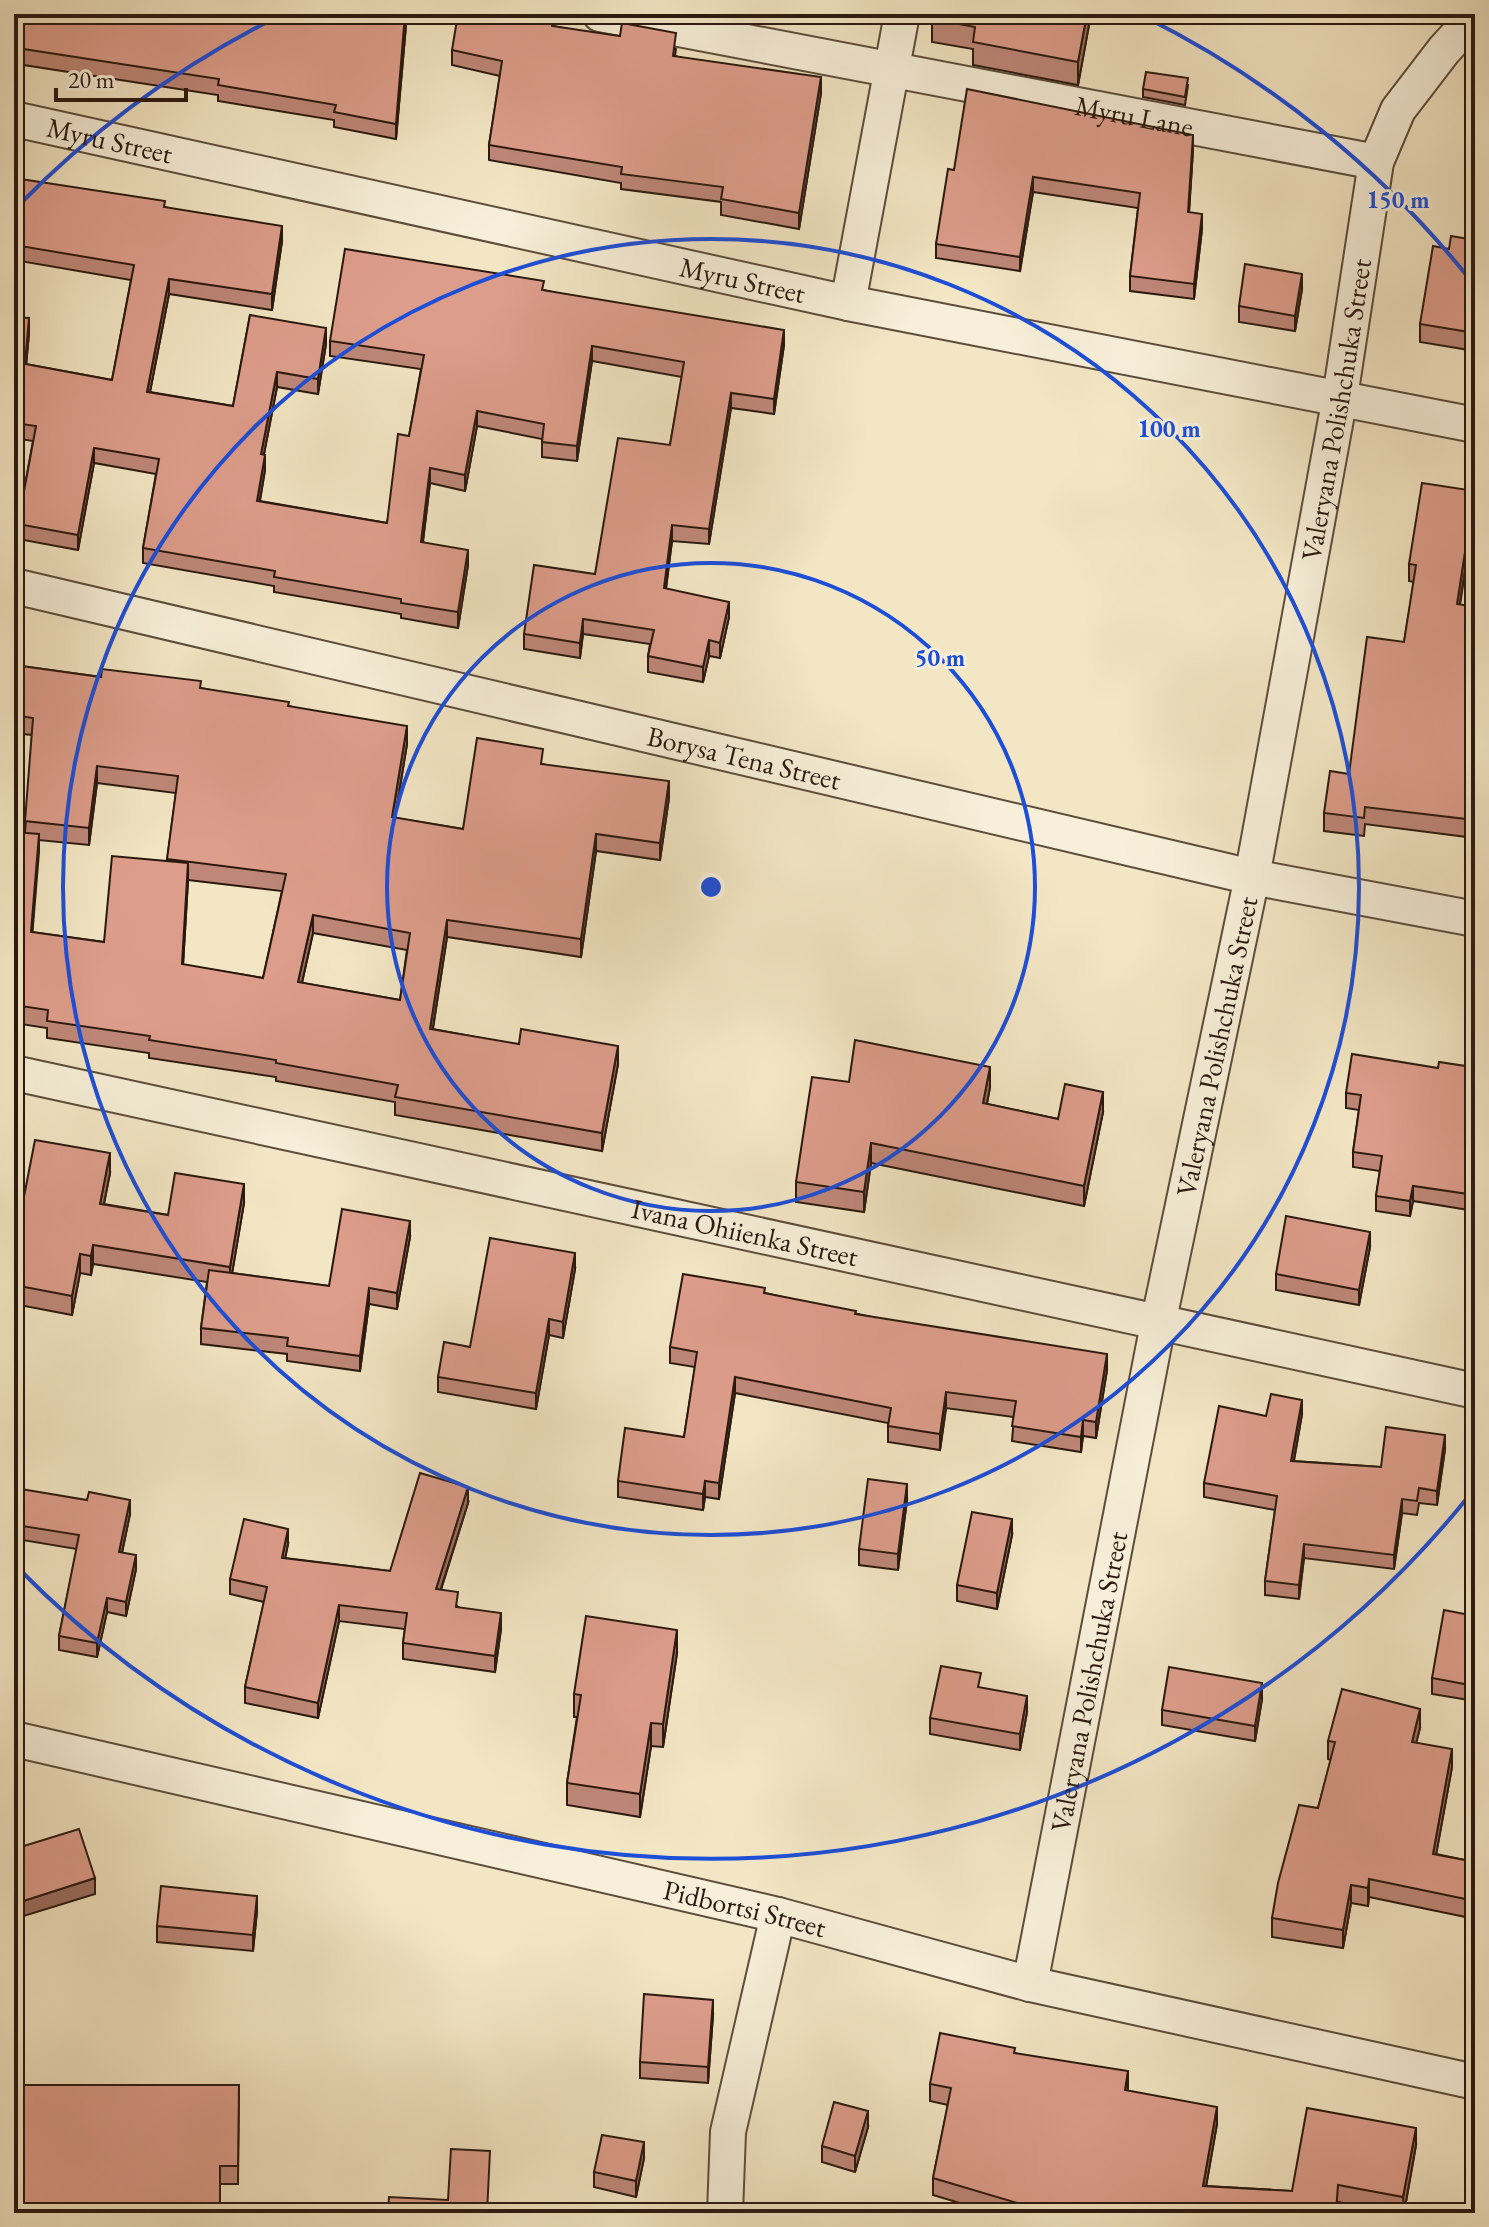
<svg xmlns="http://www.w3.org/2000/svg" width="1489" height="2227" font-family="'EB Garamond',serif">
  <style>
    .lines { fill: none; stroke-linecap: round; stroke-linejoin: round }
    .minor-casing { stroke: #5c4c3c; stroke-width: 38 }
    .minor { stroke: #f7efd9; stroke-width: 34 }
    .wall { fill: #be8778; stroke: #2a180f; stroke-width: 2; fill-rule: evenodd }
    .shaded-wall { fill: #9b6e61; stroke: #2a180f; stroke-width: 2 }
    .building { fill: #dd9d8b; stroke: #2a180f; stroke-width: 2; fill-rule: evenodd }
    .ring { fill: none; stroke: #1d4ed8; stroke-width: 4 }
    .labels { text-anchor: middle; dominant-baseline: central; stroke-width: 6; stroke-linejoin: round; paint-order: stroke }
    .street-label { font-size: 28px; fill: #2a180f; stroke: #f7efd9 }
    .centre { fill: #1d4ed8; stroke: #f7efd9; stroke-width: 4 }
    .ring-label { font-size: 24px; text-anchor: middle; font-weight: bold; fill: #1d4ed8; stroke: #f7efd9; stroke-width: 6; stroke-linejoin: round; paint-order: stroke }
  </style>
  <rect width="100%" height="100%" fill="#f3e6c4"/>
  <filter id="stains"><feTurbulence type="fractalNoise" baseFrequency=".0025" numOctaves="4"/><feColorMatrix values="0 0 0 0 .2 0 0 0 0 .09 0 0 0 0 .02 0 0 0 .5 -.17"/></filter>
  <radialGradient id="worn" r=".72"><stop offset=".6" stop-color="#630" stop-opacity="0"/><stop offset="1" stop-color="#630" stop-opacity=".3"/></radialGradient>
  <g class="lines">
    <g class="minor-casing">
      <g id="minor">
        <path id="s1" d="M600,14l776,148"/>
        <path id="s2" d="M14,119l834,184 627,122"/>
        <path d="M848,303l54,-289"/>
        <path id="s3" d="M14,586l1238,291 223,42"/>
        <path id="s4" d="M14,1073l1461,318"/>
        <path id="s5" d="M14,1739l764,176 252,69 445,98"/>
        <path id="s6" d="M1030,1984l128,-660 94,-447 88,-480 36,-235 22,-52 46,-60 31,-34"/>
        <path d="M725,2213l3,-81 50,-217"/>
      </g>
    </g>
    <use href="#minor" class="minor"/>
  </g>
  <path class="wall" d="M14,14h393l-11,125 -62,-12v-7l-116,-19v-6l-195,-30 -1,5 -8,-1z
    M811,14h42l-1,7z
    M1091,14l-13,71 -105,-20v-16l-41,-7v-23z
    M553,26l123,23 -1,7 146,37 -22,136 -78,-14v-13l-100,-13v-6l-132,-23v-15l11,-69 -48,-11v-15z
    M1188,85l-3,20 -42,-8v-8z
    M1193,150l-4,63 13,16 -8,70 -64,-8v-15l8,-68 -105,-16 -13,79 -84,-13v-14l18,-74z
    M14,178l151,29 117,34 -10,69 -103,-16 -19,98 83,14 17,-91 76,29 -8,50 -41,-7 -13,67 1,16 -5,31 127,22 22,-87 12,-67 -91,-13v-15l214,-51 240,55 -10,69 -43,-6 -22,136 -37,-3 -6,48 63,28 -9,41 -11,-2 -6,26 -55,-10v-16l2,-12 -67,-10 -3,24 -56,-9v-15l71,-60 75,-129 12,-68 -90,-16 -15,100 -35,-4v-18l-65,-13 -12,65 -35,-8 -7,59 45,23 -10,63 -57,-10v-4l-127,-22v-6l-131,-23v-15l13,-74 -62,-11 -16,87 -60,-11v-15l15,-83 -19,-3v-121l15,16 -3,31 86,16 19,-100 -117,-20z
    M1475,240v111l-55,-9v-18l29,-75z
    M1302,289l-7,42 -56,-9v-16z
    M1475,491v67l-8,-1 -7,48 15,2v231l-110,-14 -1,12 -40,-5v-18l25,-39 55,-132 10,-60 -5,-1v-17z
    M14,665l87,12 100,11 88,18 118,38 -12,74 68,11 80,-65 126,34 -9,62 -64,-9 -15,106 -134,-20 -14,92 185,35 -16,87 -207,-36v-13l-119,-21v-4l-127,-19v-5l-102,-15v-10l-33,-5v-191l11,1 7,-98 -18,-2zM97,783l79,10 -9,68 -63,81 -72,-10 7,-92 50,5zM188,880l94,11 -19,87 -80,-13zM313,933l94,17 -7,50 -98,-17z
    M1475,1009v202l-62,-10 -3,15 -34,-5v-15l4,-25 -27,-4v-15l6,-42 -13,-2v-15l92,-25 28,-2z
    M849,1082l141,5 -3,17 71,15 45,-7 -19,94 -213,-43 -7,49 -68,-10v-20z
    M110,1173l-6,31 64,11 76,-12 -12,70 97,13 81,-49 -13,72 -28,-5 -9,67 -73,-10v-7l-86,-10v-16l6,-46 -114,-18 -2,11 -11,-2 -8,42 -58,-11v-88l6,1z
    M1370,1247l-11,58 -83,-15v-16z
    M575,1269l-12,69 -14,-3 -13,74 -98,-17v-15l32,-30z
    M765,1293l342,77 -11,68 -13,-2 -2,16 -69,-11 2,-24 -68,-9 -6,42 -52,-8v-19l-153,-30 -16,106 -14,-2 -2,13 -85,-13v-16l66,-44 11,-70 -25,-4v-16z
    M1302,1414l-8,47 87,6 64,-18 -8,56 -18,-2 -2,12 -15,-2 -8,56 -90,-11 -5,41 -34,-4v-14l10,-71 -71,-13v-14l62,-67z
    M907,1500l-9,70 -39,-5v-16z
    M468,1503l-27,87 17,17 43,22 -6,43 -92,-13v-16l2,-14 -66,-8 -21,97 -73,-15v-16l19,-85 -34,-8v-15l58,-35 -3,14 105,13z
    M130,1514l-8,39 14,16 -10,47 -19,-4 -10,45 -38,-7v-14l18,-87 -61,-10v-14z
    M1012,1535l-15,74 -40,-8v-16z
    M1475,1616v85l-43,-7v-16z
    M677,1653l-14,94 -12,-1 -11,71 -73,-12v-22l10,-66h-3v-23z
    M1262,1699l-7,42 -93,-16v-15z
    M1027,1712l-7,38 -90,-16v-16z
    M1420,1728l-4,14 36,25 -16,87 39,8v57l-106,-22 -1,9 -17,-3 -8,45 -71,-11v-19l46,-110 13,-48 -3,-1v-18z
    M257,1911l-4,40 -96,-9v-16z
    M713,2015l-5,68 -68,-5v-16z
    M1015,2053l113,38 89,33 -11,62 86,5 124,-46 -12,68h-7l-59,-11 -1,11h-344l-60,-18v-17l15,-73 -18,-4v-17z
    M17,2085h222l-1,99h-18z
    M868,2127l-13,45 -33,-10v-16z
    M644,2158l-8,39 -42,-10v-15z"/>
  <path class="shaded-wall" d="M405,14h2l-11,125v-15z
    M1087,14h4l-13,71v-23z
    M821,77v16l-22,136v-16z
    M1193,135v15l-5,77v-15z
    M1033,177v15l-13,79v-14z
    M1202,214v15l-8,70v-15z
    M282,226v15l-10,69v-16z
    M1302,274v15l-7,42v-15z
    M169,279v15l-22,113v-15z
    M29,318v15l-4,46v-15z
    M326,328v16l-8,50v-15z
    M784,330v15l-10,69v-15z
    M592,346v15l-15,100v-15z
    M277,372v15l-16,82v-15z
    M731,393v15l-22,136v-15z
    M477,411v15l-12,65v-16z
    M94,448v15l-16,87v-15z
    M265,455v15l-8,46v-15z
    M430,468v15l-9,74v-15z
    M672,525v16l-8,62v-15z
    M1467,539v18l-10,65v-18z
    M468,550v15l-10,63v-16z
    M729,602v15l-9,41v-15z
    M583,619v15l-3,24v-15z
    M709,640v16l-6,26v-15z
    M407,726v18l-15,91v-18z
    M97,766v17l-8,62v-17z
    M669,781v17l-9,62v-17z
    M39,834v18l-8,98v-18z
    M596,834v17l-15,106v-18z
    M188,863v18l-6,101v-18z
    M313,915v18l-15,67v-18z
    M447,920v17l-17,109v-17z
    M618,1046v18l-16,87v-18z
    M990,1067v20l-7,37v-21z
    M1103,1092v20l-19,94v-20z
    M871,1143v20l-7,49v-20z
    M110,1153v20l-10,50v-19z
    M244,1184v19l-14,83v-19z
    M1413,1186v15l-3,15v-15z
    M410,1221v16l-13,72v-16z
    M1370,1232v15l-11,58v-15z
    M93,1245v19l-2,11v-19z
    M575,1253v16l-12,69v-16z
    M80,1254v19l-8,42v-19z
    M369,1288v16l-9,67v-15z
    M549,1319v16l-13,74v-16z
    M1107,1354v16l-11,68v-16z
    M735,1377v16l-16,106v-16z
    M946,1392v16l-6,42v-16z
    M1302,1400v14l-11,62v-15z
    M1083,1420v16l-2,16v-15z
    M1445,1435v14l-8,56v-14z
    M705,1481v16l-2,13v-16z
    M907,1484v16l-9,70v-16z
    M468,1487v16l-32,101v-15z
    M1402,1499v14l-8,56v-14z
    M130,1500v14l-11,52v-14z
    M1012,1519v16l-15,74v-16z
    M288,1529v15l-6,30v-16z
    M1304,1544v14l-5,41v-14z
    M136,1555v14l-10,47v-14z
    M107,1598v14l-10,45v-14z
    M339,1605v16l-21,97v-15z
    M501,1613v16l-6,43v-16z
    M677,1630v23l-14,94v-23z
    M1262,1683v16l-7,42v-15z
    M1027,1696v16l-7,38v-16z
    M1420,1709v19l-8,32v-18z
    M651,1723v23l-11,71v-23z
    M1452,1749v18l-19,105v-18z
    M95,1878v16l-81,25v-15z
    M1369,1879v18l-1,9v-18z
    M1351,1885v18l-8,45v-18z
    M257,1896v15l-4,40v-16z
    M713,2000v15l-5,68v-16z
    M1128,2071v17l-3,20v-18z
    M1217,2107v17l-14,80v-18z
    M868,2111v16l-13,45v-16z
    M1416,2128v17l-12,68 -1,-16z
    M644,2142v16l-8,39v-16z"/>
  <path class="building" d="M14,14h391l-9,110 -62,-12 2,-7 -118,-20 1,-6 -196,-30 -1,6 -8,-1z
    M458,14h70l25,5 -1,7 68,10 2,-13 54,10 -3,23 148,21 -22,136 -78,-14 2,-12 -102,-13 1,-7 -133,-22 13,-84 -50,-11z
    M933,14h154l-9,48 -105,-20 2,-15 -43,-8z
    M1146,72l42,6 -3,19 -42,-8z
    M967,89l226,46 -5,77 14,2 -8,70 -64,-8 10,-83 -107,-16 -13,80 -84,-13 12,-75 6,1z
    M14,178l151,23 -1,6 118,19 -10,68 -103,-15 -22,113 86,14 17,-91 76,13 -8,51 -41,-7 -16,82 4,1 -8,46 130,22 11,-89 11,2 15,-81 -94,-14 15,-92 199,32 -2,9 242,40 -10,69 -43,-6 -22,136 -37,-4 -8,63 65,14 -9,41 -11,-3 -6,27 -55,-11 6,-26 -71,-11 -3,24 -56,-9 10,-69 61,9 23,-136 52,7 14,-83 -92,-16 -15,100 -35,-4 2,-18 -67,-13 -12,64 -35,-7 -9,74 47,8 -10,62 -57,-9v-4l-127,-22 1,-6 -132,-23 16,-89 -65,-11 -16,87 -60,-11 18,-98 -22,-3v-106l15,1 -4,46 87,16 22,-115 -120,-20z
    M1451,236l24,4v93l-55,-9 13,-78 16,3z
    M1245,264l57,10 -7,42 -56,-10z
    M1422,483l53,8v49l-8,-1 -10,65 18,3v213l-110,-13 -1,11 -40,-5 6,-42 19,3 18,-137 37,5 12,-77 -7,-1z
    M14,665l87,12 1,-8 99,12 -1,7 89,14 -1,4 119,20 -15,91 71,12 14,-91 66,11 -2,15 128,17 -9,62 -64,-9 -15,105 -134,-19 -17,109 89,15 2,-15 97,17 -16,87 -207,-36 3,-12 -122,-22v-3l-127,-20 1,-4 -103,-15 1,-11 -34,-5v-173l25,2 -8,98 73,10 8,-86 76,7 -6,101 81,14 23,-104 -119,-15 11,-83 -81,-10 -8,62 -64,-7 8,-103 -19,-3zM313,915l97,18 -10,67 -102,-18z
    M1475,1009v186l-62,-9 -3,15 -34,-5 6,-40 -29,-4 8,-57 -15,-2 6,-39 86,14 1,-6 27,4z
    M855,1040l135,27 -7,36 75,16 7,-35 38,8 -19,94 -213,-43 -7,49 -68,-10 16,-105 37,5z
    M35,1140l75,13 -10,51 68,11 7,-42 69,11 -14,83 -137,-22 -2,11 -11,-2 -8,42 -58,-11v-69l6,1z
    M342,1209l68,12 -13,72 -28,-5 -9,68 -73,-10 1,-8 -87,-10 8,-58 120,16z
    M1286,1216l84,16 -11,58 -83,-16z
    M490,1238l85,15 -12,69 -14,-3 -13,74 -98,-16 6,-35 26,5z
    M683,1274l82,14 -1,5 92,18 -1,3 252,40 -11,68 -13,-2 -2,17 -69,-11 4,-25 -70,-9 -6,42 -52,-8 3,-18 -156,-31 -16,106 -14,-2 -2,13 -85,-13 7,-53 59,9 13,-85 -27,-5z
    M1271,1394l31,6 -11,61 90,6 5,-40 59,8 -8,56 -18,-3 -2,13 -15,-2 -8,56 -90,-11 -5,41 -34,-4 12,-85 -73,-13 15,-77 47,10z
    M420,1473l48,14 -32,102 22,3 -2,15 45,6 -6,43 -92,-13 4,-30 -68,-8 -21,98 -73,-16 22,-100 -37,-8 14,-60 44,10 -6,29 108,13z
    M868,1479l39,5 -9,70 -39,-5z
    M21,1489l66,11 2,-8 41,8 -11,52 17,3 -10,47 -19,-4 -10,45 -38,-7 20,-101 -63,-10z
    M972,1512l40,7 -15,74 -40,-8z
    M1444,1610l31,6v70l-43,-8z
    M586,1616l91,14 -14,94 -12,-1 -11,71 -73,-11 14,-88 -7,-1z
    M941,1666l40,7 -3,14 49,9 -7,38 -90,-16z
    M1169,1667l93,16 -7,43 -93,-16z
    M1342,1689l78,20 -8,33 40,7 -19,105 42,8v39l-106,-22 -1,9 -17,-3 -8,45 -71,-12 6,-35 21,-78 19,3 17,-66 -7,-1z
    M79,1829l16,49 -81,26v-55z
    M161,1886l96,10 -4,39 -96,-9z
    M644,1994l69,6 -5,67 -68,-5z
    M940,2033l75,15 -1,5 114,18 -3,19 92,17 -14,79 89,5 15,-83 109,20 -13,69 -65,-12 -2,28h-285l-118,-35 18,-90 -21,-4z
    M14,2059l3,26h222l-1,81h-18v47h-206z
    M834,2102l34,9 -13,45 -33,-10z
    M602,2135l42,7 -8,39 -42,-9z
    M451,2149l39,2 -3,62h-99l1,-16 59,3z
    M1475,2202v11h-23l-2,-5z"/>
  <g class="ring">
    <circle cx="711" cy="887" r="324"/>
    <circle cx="711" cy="887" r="648"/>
    <path d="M1472 1492A972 972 0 0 1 18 1568M18 206A972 972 0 0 1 277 17M1145 17A972 972 0 0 1 1472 282"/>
  </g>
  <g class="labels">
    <g class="street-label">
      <text stroke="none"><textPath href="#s1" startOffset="544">Myru Lane</textPath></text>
      <text stroke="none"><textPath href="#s2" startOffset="98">Myru Street</textPath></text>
      <text stroke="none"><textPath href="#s2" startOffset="746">Myru Street</textPath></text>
      <text stroke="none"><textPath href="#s6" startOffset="1604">Valeryana Polishchuka Street</textPath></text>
      <text stroke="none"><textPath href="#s3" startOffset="750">Borysa Tena Street</textPath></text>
      <text stroke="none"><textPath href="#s6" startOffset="956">Valeryana Polishchuka Street</textPath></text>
      <text stroke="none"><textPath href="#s4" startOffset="748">Ivana Ohiienka Street</textPath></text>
      <text stroke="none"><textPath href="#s6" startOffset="308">Valeryana Polishchuka Street</textPath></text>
      <text stroke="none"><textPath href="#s5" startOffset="750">Pidbortsi Street</textPath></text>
    </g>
  </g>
  <circle cx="711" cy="887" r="12" class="centre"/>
  <g class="ring-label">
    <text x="1398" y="208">150 m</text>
    <text x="1169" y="437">100 m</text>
    <text x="940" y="666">50 m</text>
  </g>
  <rect width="1489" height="2227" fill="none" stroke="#f3e6c4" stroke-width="48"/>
  <rect x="16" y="16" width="1457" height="2195" fill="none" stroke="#2a180f" stroke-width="4"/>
  <rect x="24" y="24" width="1441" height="2179" fill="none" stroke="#2a180f" stroke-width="2"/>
  <path d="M56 88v12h130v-12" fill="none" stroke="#2a180f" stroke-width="4"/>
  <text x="68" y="88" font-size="24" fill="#2a180f" stroke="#f7efd9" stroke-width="6" paint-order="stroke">20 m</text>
  <rect width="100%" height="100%" filter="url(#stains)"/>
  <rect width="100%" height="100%" fill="url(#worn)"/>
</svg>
